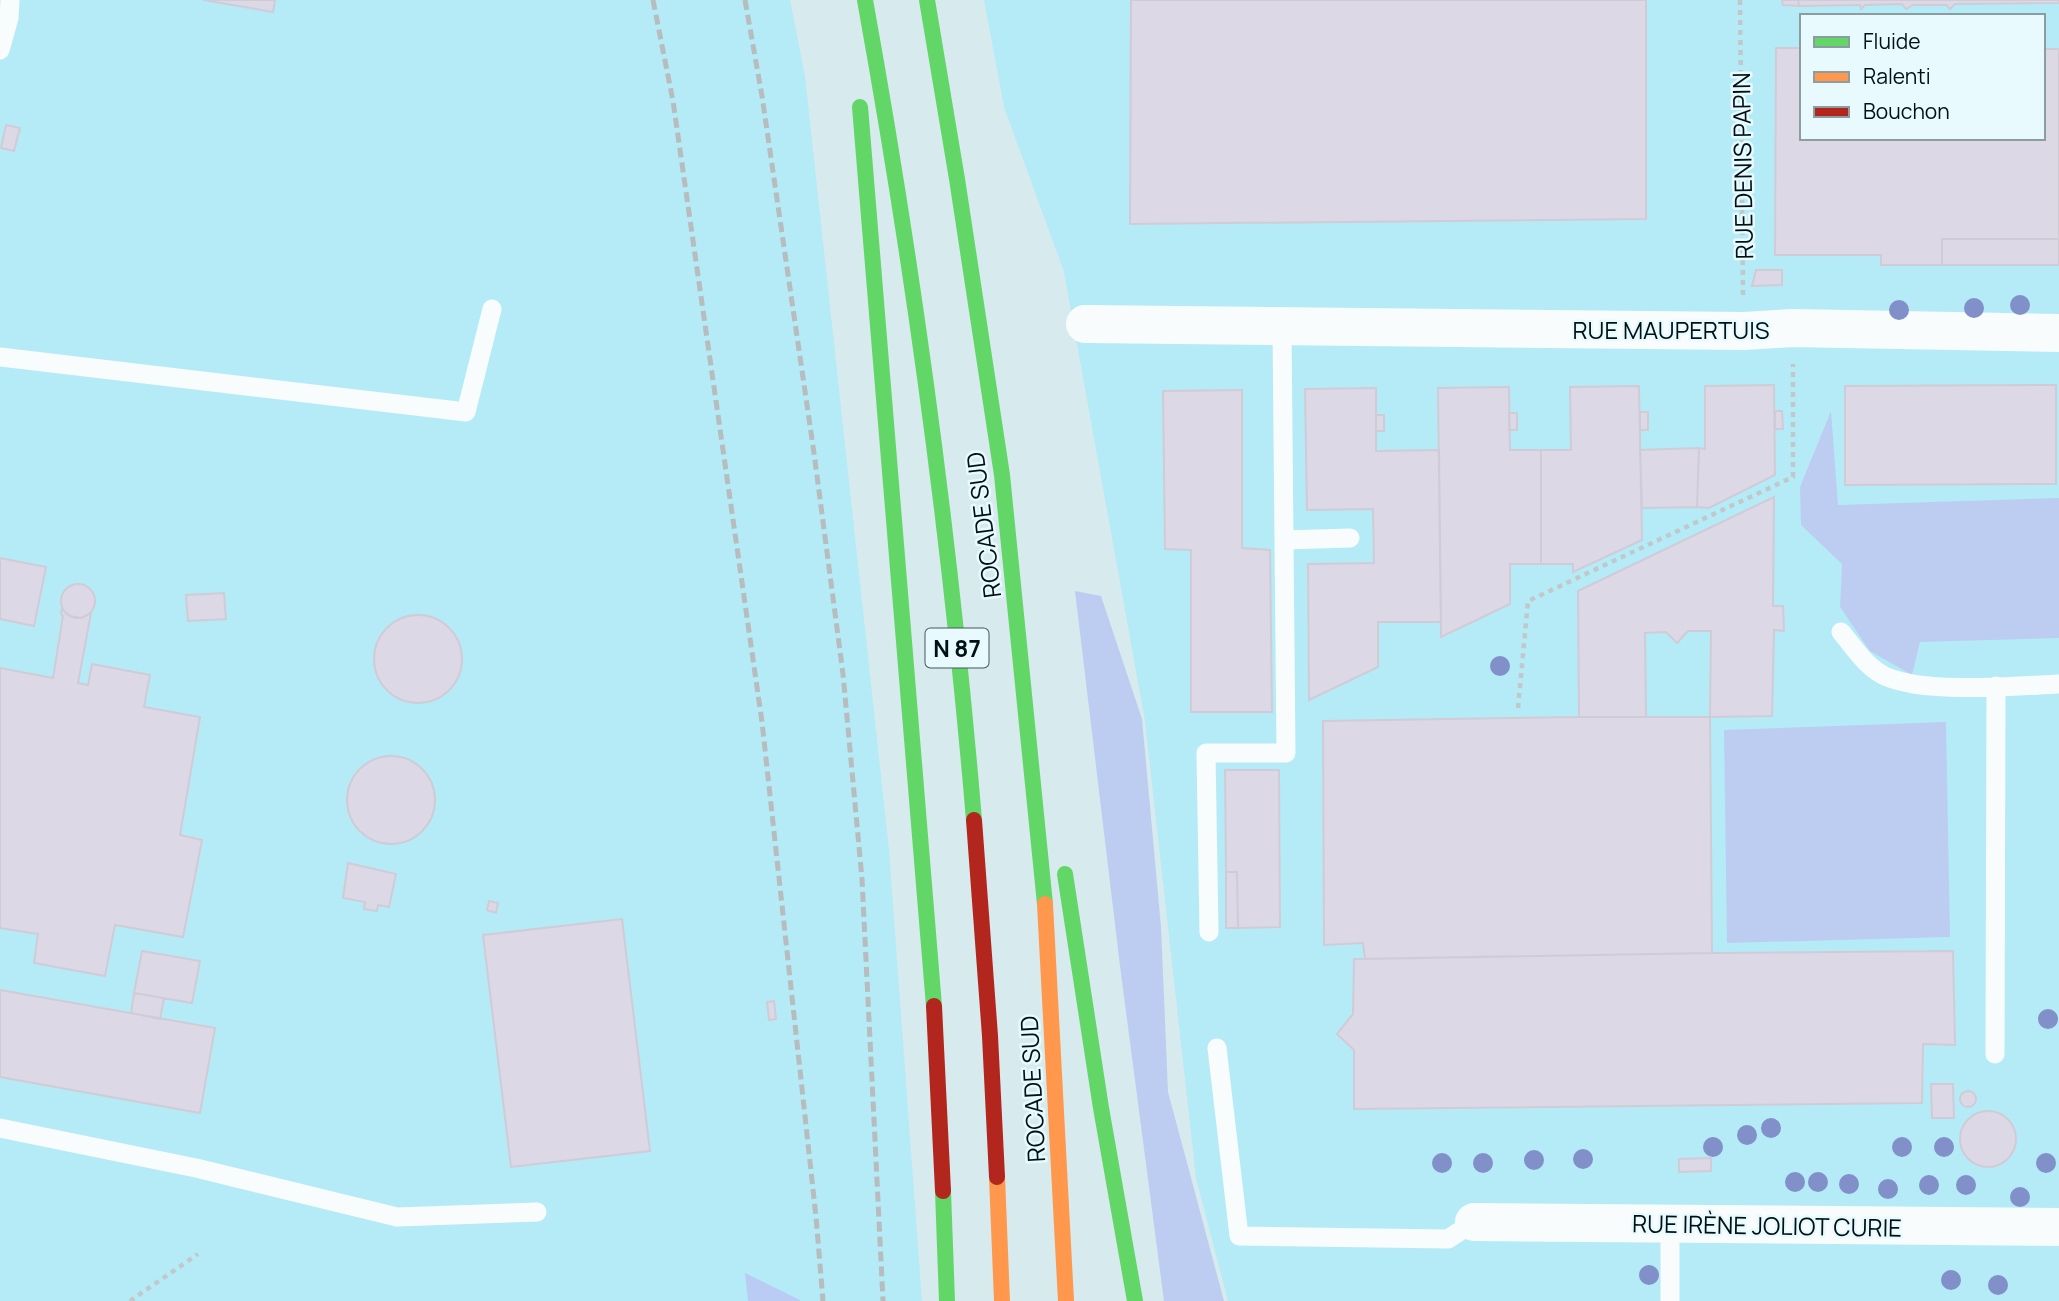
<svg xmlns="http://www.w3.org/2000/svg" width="2059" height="1301" font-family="Manrope,sans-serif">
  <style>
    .built { fill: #b5ebf7; fill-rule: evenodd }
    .green { fill: #bccdf1 }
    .forest { fill: #baccf4 }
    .building { fill: #dcd8e5; stroke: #cfccd7; stroke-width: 2 }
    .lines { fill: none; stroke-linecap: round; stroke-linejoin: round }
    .path { stroke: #c1c8ca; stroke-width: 4.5; stroke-dasharray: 5 5; stroke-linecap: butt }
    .lane { stroke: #f9fcfc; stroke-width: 19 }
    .street { stroke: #f9fcfc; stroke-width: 38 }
    .fast { stroke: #63d668; stroke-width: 16 }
    .slow { stroke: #ff974d; stroke-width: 16 }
    .jam { stroke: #b3261e; stroke-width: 16 }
    .rail { stroke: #b7bcbd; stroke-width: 5; stroke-dasharray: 10 5; stroke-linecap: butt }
    .tree { fill: #8190c8 }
    .labels { text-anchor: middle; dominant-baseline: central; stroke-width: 5; stroke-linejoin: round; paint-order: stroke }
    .shield { fill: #e8fafe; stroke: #46575b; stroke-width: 2 }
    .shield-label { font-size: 23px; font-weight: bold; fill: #001115 }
    .street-label { font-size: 24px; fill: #001115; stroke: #e8fafe }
  </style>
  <rect width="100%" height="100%" fill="#d7eaee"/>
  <path class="built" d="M0,0h790l15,76 84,774 33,451h-922z
    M984,0h1075v1301h-831l-32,-123 -51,-457 -81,-449 -60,-165zM1802,16h241v122h-241z"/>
  <path class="green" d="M1831,411l7,94 221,-7v140l-139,4 -8,33 -42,-24 -30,-44 2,-43 -41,-39 -1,-38z
    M1075,591l26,5 41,123 19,208 7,165 56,209h-60l-44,-335z
    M1946,722l4,215 -223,6 -3,-213z"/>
  <path class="forest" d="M745,1273l55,27v1h-52z"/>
  <path class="building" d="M203,0h72l-2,12z
    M1131,0h515v219l-516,5z
    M1782,0h16l1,6 -16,-1z
    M1798,0h261v3l-104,1 -5,5 -4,-4h-33l-7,4 -4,-5 -37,1 -4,4 -1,-4 -61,1z
    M1776,48h26v90h241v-89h16v190h-117v26h-61v-10h-106z
    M6,125l14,3 -6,23 -13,-3z
    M1942,239h117v26h-117z
    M1756,270h26v15l-30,1z
    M1774,385l1,90 -66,33 -12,-1 2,-59 6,1v-63z
    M2056,385v99l-211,1v-99z
    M1639,386l3,154 -69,32v-8h-32v-114h30l-1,-63z
    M1509,387l1,63h31v114h-31v40l-69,33 -3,-249z
    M1376,388v63l63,-1 2,172h-63v45l-69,33 -1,-136 66,-1 -1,-54 -66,1 -2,-121z
    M1242,390v158l28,2 2,162h-81v-162l-26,-1 -2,-158z
    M1775,411h7l1,18h-8z
    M1640,412h8v18h-8z
    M1509,413h8v17h-8z
    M1376,415h8v16h-8z
    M1699,448l-2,59 -55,1 -2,-58z
    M1774,497l-1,109h10l1,25 -10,-1 -2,86 -62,1 1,-86h-23l-11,12 -11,-11 -21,1 1,84h-67l-1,-126z
    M0,558l46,9 -12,59 -34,-7z
    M61 601a17 17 0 1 1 34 0a17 17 0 1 1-34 0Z
    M224,593l2,26 -38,2 -2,-26z
    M62,609l8,7 11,2 10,-5 -13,70 10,2 4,-21 58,11 -6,32 56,10 -20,118 22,5 -19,97 -68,-12 -10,51 -71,-13 4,-29 -38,-6v-260l53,10 10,-62 -2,-2z
    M374 659a44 44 0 1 1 88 0a44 44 0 1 1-88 0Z
    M1579,717h131l2,236 -347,6 -2,-16 -39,2 -1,-224z
    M347 800a44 44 0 1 1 88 0a44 44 0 1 1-88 0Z
    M1225,770h54l1,157 -42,1 -1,-56h-11z
    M348,863l48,11 -7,33 -11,-2 -1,6 -13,-2 1,-7 -22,-4z
    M1226,872h11l1,56h-12z
    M489,901l9,2 -2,10 -9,-3z
    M622,919l28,232 -139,16 -28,-232z
    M142,951l58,10 -8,42 -58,-10z
    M1953,951l2,94 -32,-1 -1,59 -568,6v-59l-17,-16 16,-20 1,-55 358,-6z
    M0,990l215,38 -15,85 -200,-36z
    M134,993l30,5 -4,21 -29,-6z
    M774,1001l2,18 -7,1 -2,-18z
    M1931,1084h22l1,34h-22z
    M1960 1099a8 8 0 1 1 16 0a8 8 0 1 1-16 0Z
    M1960 1139a28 28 0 1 1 56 0a28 28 0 1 1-56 0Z
    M1711,1158v13l-32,1v-13z"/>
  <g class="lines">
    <path class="path" d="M1740,0l3,295
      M1518,708l10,-107 265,-124v-113
      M130,1301l68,-47"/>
    <path class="lane" d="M0,50l9,-32 1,-18
      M0,357l466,55 26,-103
      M1284,540l66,-2
      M1841,632c13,15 26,37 46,45 41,17 126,9 172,7
      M1209,932l-3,-179h80l-4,-426
      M1217,1048l22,188 209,3 26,-17
      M1995,1054l1,-368
      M0,1128l196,40 201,49 140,-5
      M1670,1301v-77"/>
    <path class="street" d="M1085,324l659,7 48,-3 267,5
      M1474,1222l585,5"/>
    <path class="fast" d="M865,0c49,271 86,546 109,820
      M927,0l30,179 45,296 43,429
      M860,107l74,899
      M1065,874l36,234 34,193
      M943,1191l4,110"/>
    <path class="slow" d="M1045,904l21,397
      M997,1177l5,124"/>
    <path class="jam" d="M974,820l16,216 7,141
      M934,1006l9,185"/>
    <path class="rail" d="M653,0l20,101 89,621 54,495 7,84
      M745,0l17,96 52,357 29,221 19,205 21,422"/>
  </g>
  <g class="tree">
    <circle cx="2020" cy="305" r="10"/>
    <circle cx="1974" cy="308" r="10"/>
    <circle cx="1899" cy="310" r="10"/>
    <circle cx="1500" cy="666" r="10"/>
    <circle cx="2048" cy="1019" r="10"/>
    <circle cx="1771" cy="1128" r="10"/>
    <circle cx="1747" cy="1135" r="10"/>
    <circle cx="1713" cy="1147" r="10"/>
    <circle cx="1902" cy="1147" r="10"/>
    <circle cx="1944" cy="1147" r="10"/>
    <circle cx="1583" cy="1159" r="10"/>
    <circle cx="1534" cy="1160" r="10"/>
    <circle cx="1442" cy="1163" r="10"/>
    <circle cx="1483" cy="1163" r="10"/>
    <circle cx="2046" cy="1163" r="10"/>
    <circle cx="1795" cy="1182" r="10"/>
    <circle cx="1818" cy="1182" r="10"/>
    <circle cx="1849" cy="1184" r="10"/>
    <circle cx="1929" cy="1185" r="10"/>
    <circle cx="1966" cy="1185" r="10"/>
    <circle cx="1888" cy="1189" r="10"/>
    <circle cx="2020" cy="1197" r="10"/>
    <circle cx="1649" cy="1275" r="10"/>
    <circle cx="1951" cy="1280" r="10"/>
    <circle cx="1998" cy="1285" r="10"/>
  </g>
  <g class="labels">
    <rect class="shield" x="925.5" y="628.5" width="63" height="39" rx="5"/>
    <g class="shield-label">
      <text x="957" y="648">N 87</text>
    </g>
    <g class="street-label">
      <text transform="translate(1742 166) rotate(-91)">RUE DENIS PAPIN</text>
      <text x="1671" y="329">RUE MAUPERTUIS</text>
      <text transform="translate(983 525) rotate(-97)">ROCADE SUD</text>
      <text transform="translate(1032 1089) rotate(-93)">ROCADE SUD</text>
      <text transform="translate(1767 1225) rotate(1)">RUE IRÈNE JOLIOT CURIE</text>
    </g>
  </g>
  <rect x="1800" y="14" width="245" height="126" fill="#e8fafe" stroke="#8b9da1" stroke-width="2"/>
  <rect x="1814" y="37" width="35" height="10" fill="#63d668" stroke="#8b9da1" stroke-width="2"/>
  <text x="1863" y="49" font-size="21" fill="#001115">Fluide</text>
  <rect x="1814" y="72" width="35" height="10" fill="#ff974d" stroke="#8b9da1" stroke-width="2"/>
  <text x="1863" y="84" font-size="21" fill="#001115">Ralenti</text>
  <rect x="1814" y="107" width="35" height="10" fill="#b3261e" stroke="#8b9da1" stroke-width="2"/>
  <text x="1863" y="119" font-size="21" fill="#001115">Bouchon</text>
</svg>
